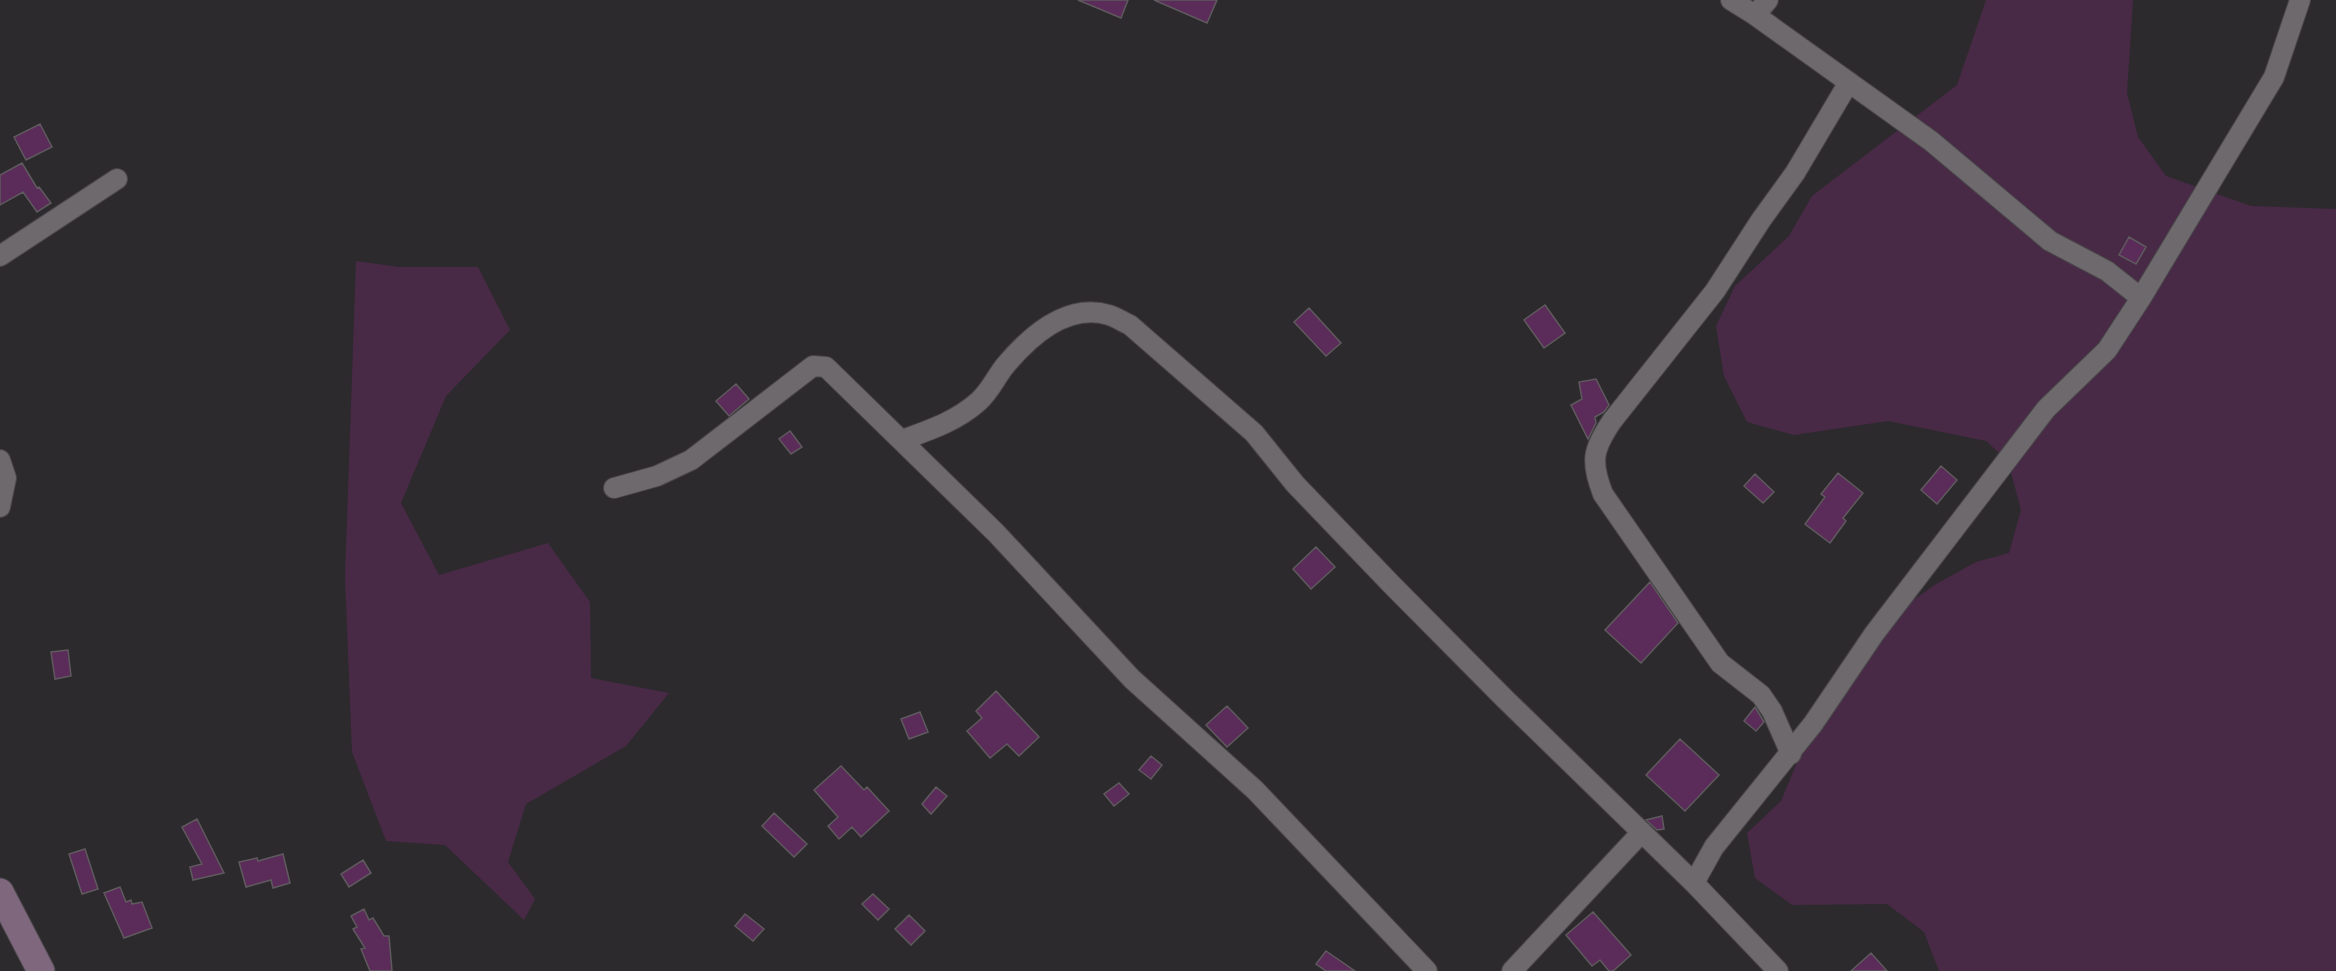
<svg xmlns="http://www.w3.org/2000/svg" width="2336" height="971" font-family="'Public Sans',sans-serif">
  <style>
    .green { fill: #482a47 }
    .building { fill: #5b2b5a; stroke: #5e5a5d; stroke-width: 1.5 }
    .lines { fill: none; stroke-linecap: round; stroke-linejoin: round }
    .street-casing { stroke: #494649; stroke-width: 22 }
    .secondary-casing { stroke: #494649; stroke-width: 29 }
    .street { stroke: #6d696c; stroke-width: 20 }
    .secondary { stroke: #7f677e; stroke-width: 27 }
  </style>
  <rect width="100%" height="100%" fill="#2d2a2d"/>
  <path class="green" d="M1986,0h147l-6,93 11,44 28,39 85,30 85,3v762h-397l-15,-39 -37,-28 -95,1 -37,-27 -8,-45 34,-32 32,-77 85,-113 38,-27 40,-22 33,-9 12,-43 -13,-49 -22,-20 -98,-20 -94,14 -47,-13 -23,-46 -8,-50 19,-40 54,-50 23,-40 145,-111z
    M356,261l43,6h79l32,63 -64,66 -45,107 38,72 109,-32 42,59 1,76 78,15 -43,53 -100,58 -18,58 27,37 -11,21 -79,-75 -59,-4 -34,-89 -7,-175z"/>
  <path class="building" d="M1078,0h50l-7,18z
    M1154,0h63l-10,23z
    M40,124l12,23 -26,13 -12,-23z
    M22,163l15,25 2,-1 12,16 -14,9 -14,-20 -23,13v-30z
    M2129,237l17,10 -10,17 -17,-9z
    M1545,305l20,28 -21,15 -20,-28z
    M1309,308l32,35 -15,13 -32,-34z
    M1596,379l13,26 -5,7 -9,5 1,6 -8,16 -17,-34 11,-6 -3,-17z
    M736,384l13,15 -20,17 -13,-15z
    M790,431l12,16 -11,7 -12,-15z
    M1941,466l16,14 -20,24 -16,-14z
    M1838,473l25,20 -20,25 3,3 -16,22 -25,-19 20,-27 -4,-3z
    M1755,474l19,18 -11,11 -19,-17z
    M1316,547l19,20 -24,22 -18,-20z
    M1650,582l28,41 -37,40 -36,-33z
    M68,650l3,26 -16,3 -4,-27z
    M996,691l43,46 -20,19 -12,-12 -17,14 -23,-27 15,-13 -6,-7z
    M1227,706l21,22 -21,19 -21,-22z
    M1755,707l9,15 -8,9 -12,-10z
    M920,712l8,20 -19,7 -8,-20z
    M1680,739l39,36 -34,36 -39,-36z
    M1151,756l11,9 -11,14 -12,-9z
    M841,766l23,24 3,-3 22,24 -28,26 -9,-10 -13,12 -11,-13 10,-9 -24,-27z
    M1119,783l10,11 -15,12 -10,-12z
    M936,787l11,9 -16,18 -9,-10z
    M774,813l33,31 -13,13 -32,-31z
    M1662,816l2,13 -7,1 -11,-10z
    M197,819l27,54 -31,7 -3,-13 12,-3 -20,-37z
    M85,849l13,40 -16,5 -13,-40z
    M283,854l7,29 -17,5 -2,-8 -25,7 -7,-25 18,-4 1,3z
    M363,860l8,13 -22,14 -8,-13z
    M120,887l6,15 5,-2 1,4 10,-2 10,26 -28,10 -20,-45z
    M873,894l16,15 -11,11 -16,-16z
    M364,909l5,11 4,-2 11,18h5l3,35h-22l-9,-22 4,-1 -12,-19 4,-2 -6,-11z
    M1593,912l38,43 -18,16h-4l-9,-11 -8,6 -26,-31z
    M745,914l19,15 -11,12 -18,-15z
    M909,915l16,16 -14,14 -16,-16z
    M1326,951l29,20h-29l-10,-7z
    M1871,953l16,18h-36z"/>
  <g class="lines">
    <g class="street-casing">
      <path id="street" d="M1755,15l13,-15
        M0,256l117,-77
        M2141,298l133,-221 26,-77
        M902,440c28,-10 55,-19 77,-39 11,-10 16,-22 25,-34 24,-29 62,-65 105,-52 7,2 14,7 21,10l124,108 41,51 97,101 112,113 190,185 84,88
        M0,460l6,18 -6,29
        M614,488l43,-12 34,-16 122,-94 13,1 170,166 136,146 123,111 172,181
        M1791,754l-19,-43 -11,-16 -41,-32 -117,-169c-13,-33 -10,-45 9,-73l103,-130 46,-71 34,-47 54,-91
        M1694,883l20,-36 99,-123 61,-90 172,-225 61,-59 34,-52 -34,-27 -57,-30 -119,-100 -176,-126 -24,-15
        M1512,971l130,-139"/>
    </g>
    <g class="secondary-casing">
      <path id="secondary" d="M0,892l41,79"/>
    </g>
    <use href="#street" class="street"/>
    <use href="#secondary" class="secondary"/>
  </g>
</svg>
